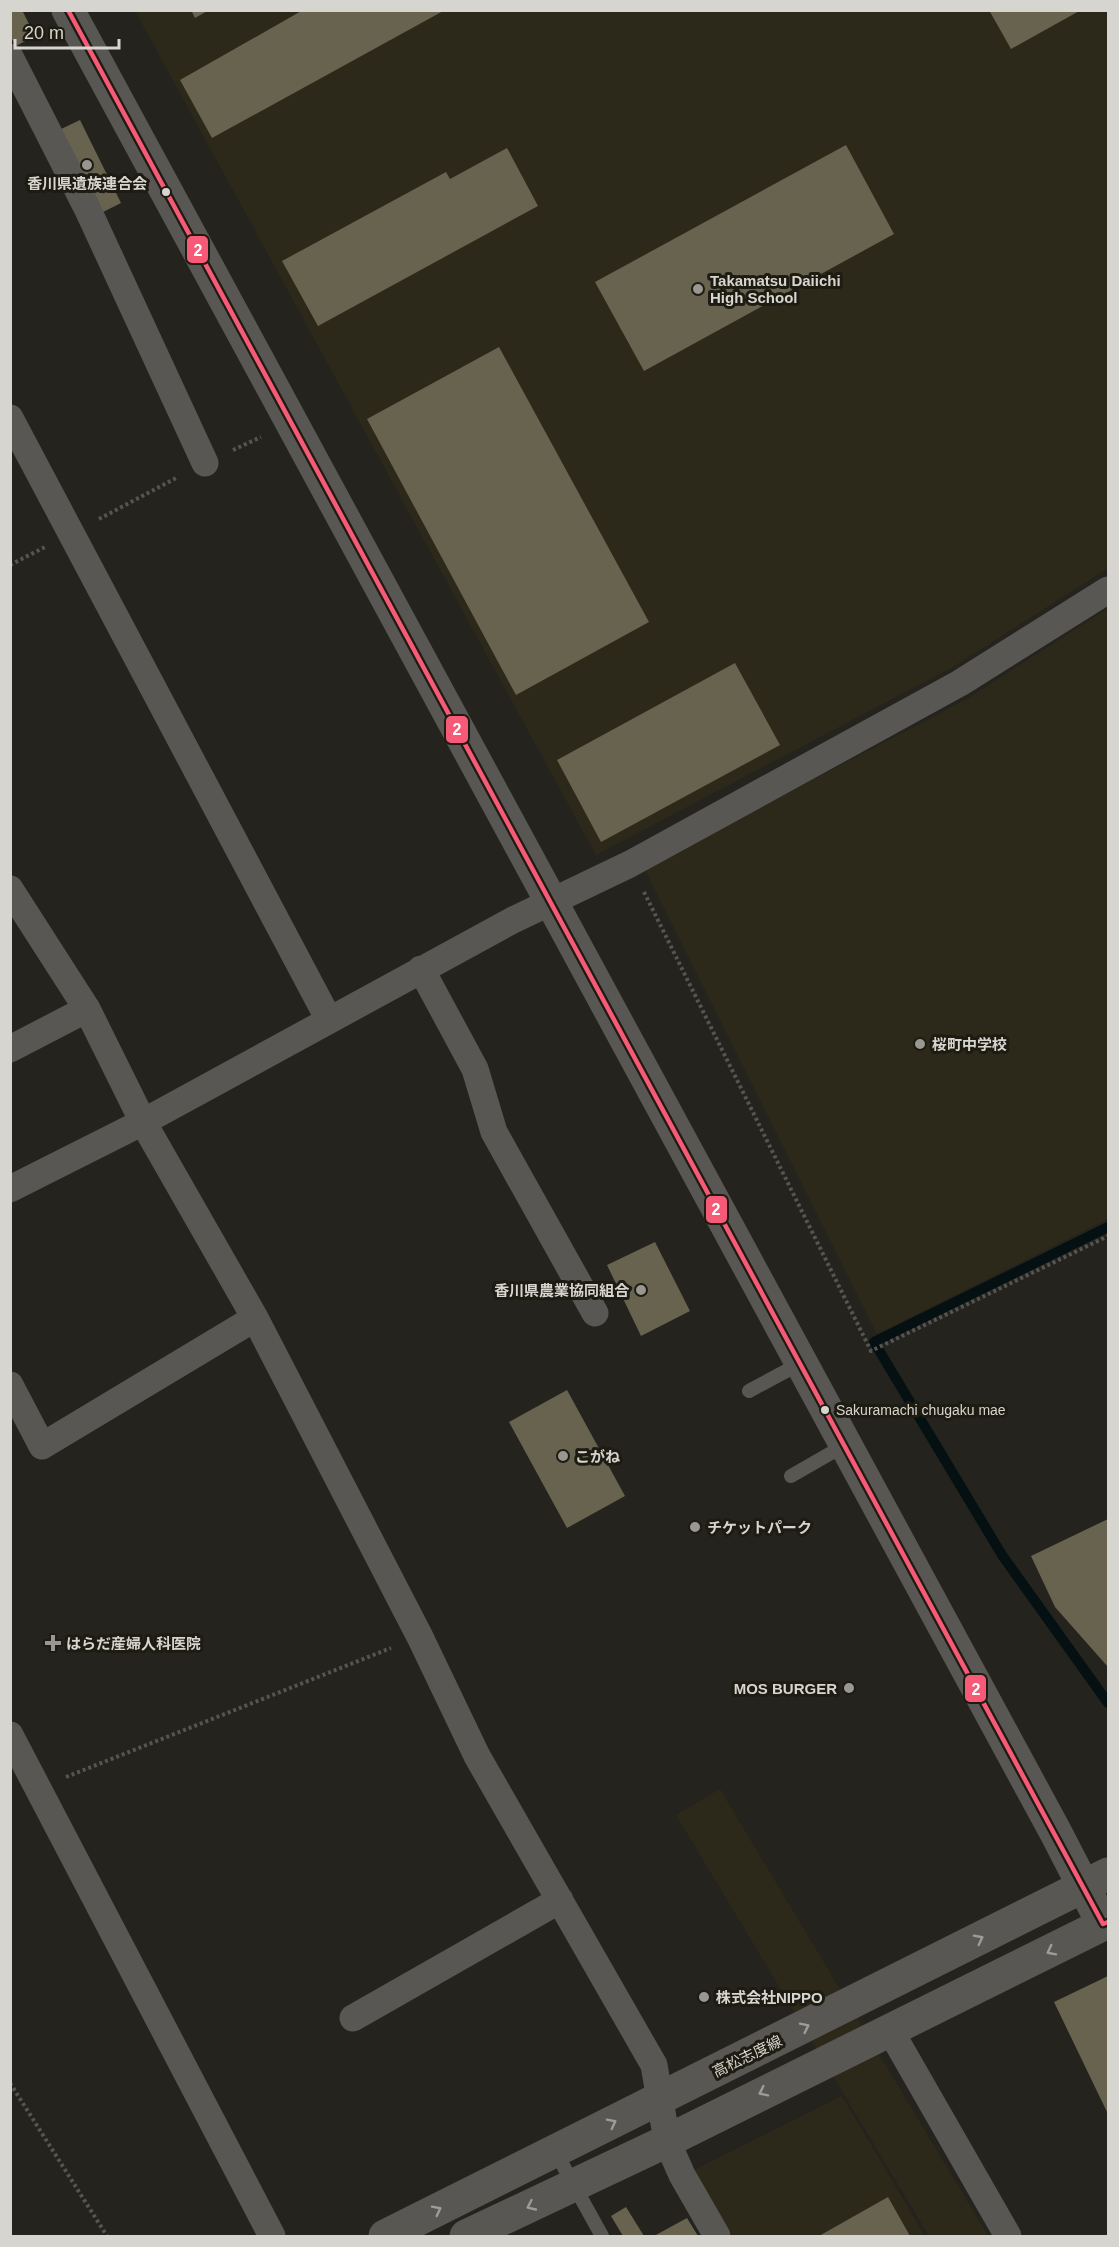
<svg xmlns="http://www.w3.org/2000/svg" width="1119" height="2247" font-family="Helvetica,'Noto Sans JP',sans-serif">
  <style>
    .built { fill: #2d291a }
    .lines { fill: none; stroke-linecap: round; stroke-linejoin: round }
    .stream { stroke: #041012; stroke-width: 10 }
    .building { fill: #68634e }
    .path { stroke: #565552; stroke-width: 4; stroke-dasharray: 3 3; stroke-linecap: butt }
    .lane { stroke: #585754; stroke-width: 14 }
    .street { stroke: #585754; stroke-width: 27 }
    .secondary { stroke: #585754; stroke-width: 33 }
    .bus-1-casing { stroke: #1e1b12; stroke-width: 9 }
    .bus-1 { stroke: #f75a77; stroke-width: 4.5 }
    .oneway { stroke: #9e9c98 }
    .poi-dot { fill: #989791; stroke: #1e1b12; stroke-width: 2 }
    .bus-dot { fill: #d7d5cf; stroke: #1e1b12; stroke-width: 2 }
    .labels { text-anchor: middle; dominant-baseline: central; stroke-width: 6; stroke-linejoin: round; paint-order: stroke }
    .bus-label { font-size: 14px; fill: #d7d5cf; stroke: #1e1b12; text-anchor: start }
    .poi-label { font-size: 15px; font-weight: bold; fill: #d7d5cf; stroke: #1e1b12; text-anchor: start }
    .street-label { font-size: 15px; fill: #d7d5cf; stroke: #1e1b12 }
    .line-badge { stroke: #1e1b12; stroke-width: 2 }
    .badge-label { font-size: 16px; text-anchor: middle; font-weight: bold; fill: #fff }
  </style>
  <rect width="100%" height="100%" fill="#24231e"/>
  <path class="built" d="M135,11h973v557l-155,99 -357,188z
    M1108,608v611l-231,115 -233,-466 323,-169z
    M720,1789l268,447h-59l-253,-421z
    M842,2096l83,140h-195l-36,-66z"/>
  <g class="lines">
    <path class="stream" d="M1108,1227l-234,115 128,213 106,148"/>
  </g>
  <path class="building" d="M10,10h12l13,26 -19,10 -6,-10z
    M191,10h18l-14,8z
    M303,10h142l-233,128 -32,-58z
    M989,10h92l-70,39z
    M80,120l41,83 -20,10 -42,-83z
    M846,145l48,89 -250,137 -49,-89z
    M507,148l31,58 -220,120 -36,-65 164,-89 4,7z
    M499,347l150,275 -133,73 -149,-276z
    M735,663l45,82 -179,97 -44,-82z
    M655,1242l35,69 -49,25 -34,-71z
    M567,1390l58,106 -58,32 -58,-106z
    M1108,1519v148l-53,-60 -24,-51z
    M1108,1976v138l-54,-112z
    M888,2197l22,39h-91z
    M626,2207l18,29h-21l-12,-20z
    M687,2218l11,18h-44z"/>
  <g class="lines">
    <path class="path" d="M233,450l28,-13
      M99,519l79,-42
      M10,565l35,-18
      M644,892l227,459 237,-115
      M66,1777l325,-129
      M10,2083l97,153"/>
    <path class="lane" d="M749,1391l52,-28
      M791,1476l54,-31
      M555,2151l47,85"/>
    <path class="street" d="M10,57l78,153 117,253
      M10,418l318,600
      M10,889l77,120 56,113 112,196 165,319 57,119 177,309 13,76 15,34 35,61
      M421,969l54,100 19,63 101,181
      M10,1049l77,-40
      M10,1189l133,-67 370,-202 117,-56 330,-181 148,-93
      M10,1385l32,61 213,-128
      M10,1735l262,501
      M353,2018l207,-118
      M890,2030l118,206"/>
    <path class="secondary" d="M68,10l988,1823 47,91
      M385,2236l723,-362
      M466,2236l201,-95 441,-219"/>
    <g class="bus-1-casing">
      <path id="bus-1" d="M68,10l1035,1914 5,-2"/>
    </g>
    <use href="#bus-1" class="bus-1"/>
  </g>
  <defs><path id="oneway-chevron" d="M-2-3.5L2.5 0L-2 3.5" fill="none" stroke-width="1.6" stroke-linecap="round" stroke-linejoin="round" transform="scale(1.5)"/></defs>
  <g class="oneway">
    <use href="#oneway-chevron" transform="translate(979 1939) rotate(-27)"/>
    <use href="#oneway-chevron" transform="translate(1051 1951) rotate(153)"/>
    <use href="#oneway-chevron" transform="translate(805 2027) rotate(-26)"/>
    <use href="#oneway-chevron" transform="translate(763 2092) rotate(154)"/>
    <use href="#oneway-chevron" transform="translate(612 2123) rotate(-27)"/>
    <use href="#oneway-chevron" transform="translate(531 2206) rotate(155)"/>
    <use href="#oneway-chevron" transform="translate(437 2210) rotate(-27)"/>
  </g>
  <g class="poi-dot">
    <circle cx="87" cy="165" r="6"/>
    <circle cx="698" cy="289" r="6"/>
    <circle cx="920" cy="1044" r="6"/>
    <circle cx="641" cy="1290" r="6"/>
    <circle cx="563" cy="1456" r="6"/>
    <circle cx="695" cy="1527" r="6"/>
    <path d="M50 1634h6v6h6v6h-6v6h-6v-6h-6v-6h6z"/>
    <circle cx="849" cy="1688" r="6"/>
    <circle cx="704" cy="1997" r="6"/>
  </g>
  <g class="bus-dot">
    <circle cx="166" cy="192" r="5"/>
    <circle cx="825" cy="1410" r="5"/>
  </g>
  <g class="labels">
    <g class="bus-label">
      <text x="836" y="1410">Sakuramachi chugaku mae</text>
    </g>
    <g class="poi-label">
      <text x="87" y="183" text-anchor="middle">香川県遺族連合会</text>
      <text x="710" y="280">Takamatsu Daiichi<tspan x="710" dy="17">High School</tspan></text>
      <text x="932" y="1044">桜町中学校</text>
      <text x="629" y="1290" text-anchor="end">香川県農業協同組合</text>
      <text x="575" y="1456">こがね</text>
      <text x="707" y="1527">チケットパーク</text>
      <text x="66" y="1643">はらだ産婦人科医院</text>
      <text x="837" y="1688" text-anchor="end">MOS BURGER</text>
      <text x="716" y="1997">株式会社NIPPO</text>
    </g>
    <g class="street-label">
      <text transform="translate(747 2056) rotate(-26)">高松志度線</text>
    </g>
  </g>
  <g class="line-badge">
    <rect x="186" y="235" width="23" height="29" rx="6" fill="#f75a77"/>
    <rect x="445" y="715" width="24" height="29" rx="6" fill="#f75a77"/>
    <rect x="705" y="1195" width="23" height="29" rx="6" fill="#f75a77"/>
    <rect x="964" y="1674" width="23" height="29" rx="6" fill="#f75a77"/>
  </g>
  <g class="badge-label">
    <text x="198" y="256">2</text>
    <text x="457" y="735">2</text>
    <text x="716" y="1215">2</text>
    <text x="976" y="1695">2</text>
  </g>
  <rect width="1119" height="2247" fill="none" stroke="#d7d5cf" stroke-width="24"/>
  <path d="M15 39v9h104v-9" fill="none" stroke="#d7d5cf" stroke-width="3"/>
  <text x="24" y="39" font-size="18" fill="#d7d5cf" stroke="#1e1b12" stroke-width="4.5" paint-order="stroke">20 m</text>
</svg>
